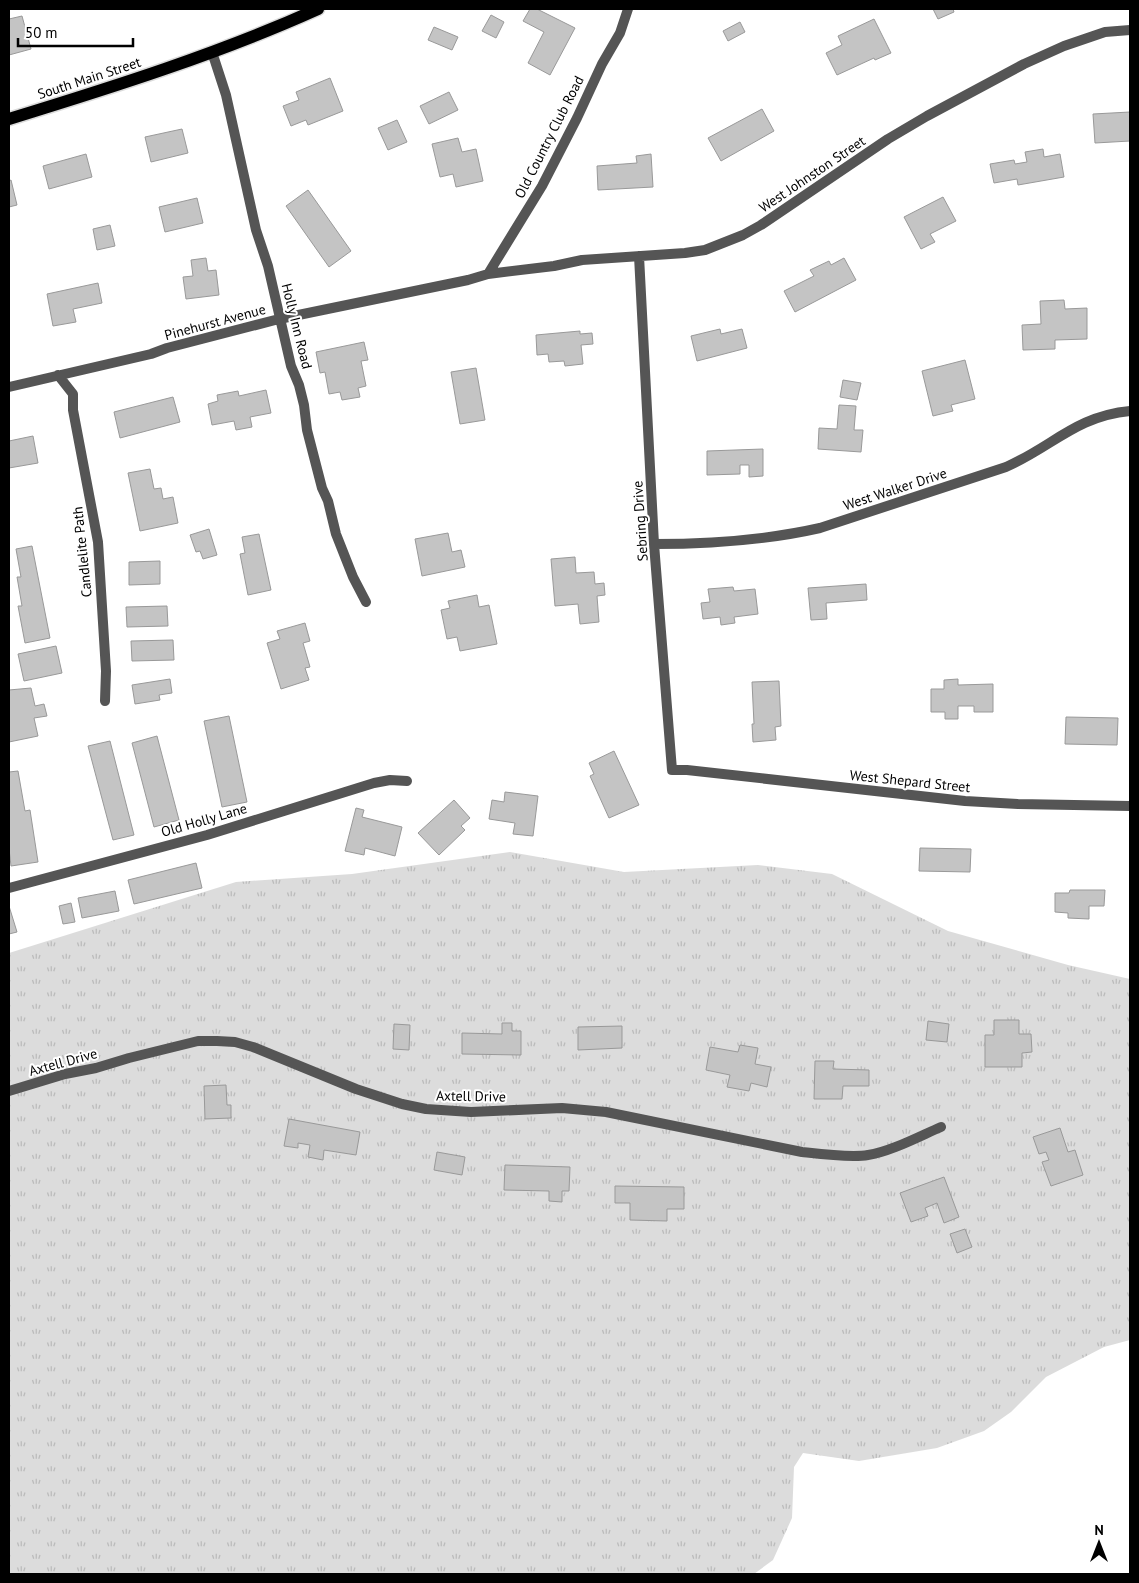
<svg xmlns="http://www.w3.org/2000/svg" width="1139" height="1583" font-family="'PT Sans',sans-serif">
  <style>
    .grass { fill: url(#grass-tufts) }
    .building { fill: #c4c4c4; stroke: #999 }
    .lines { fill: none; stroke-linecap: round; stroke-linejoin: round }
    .primary-casing { stroke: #dbdbdb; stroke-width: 15 }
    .street { stroke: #555; stroke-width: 10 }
    .primary { stroke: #000; stroke-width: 12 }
    .labels { text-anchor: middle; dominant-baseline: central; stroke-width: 4; stroke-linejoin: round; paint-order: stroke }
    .street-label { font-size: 14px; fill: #000; stroke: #fff }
  </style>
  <defs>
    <pattern id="grass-tufts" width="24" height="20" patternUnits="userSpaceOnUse" patternTransform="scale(1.25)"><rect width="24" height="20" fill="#dcdcdc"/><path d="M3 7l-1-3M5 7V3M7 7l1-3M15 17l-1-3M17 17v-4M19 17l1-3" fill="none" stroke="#bbb"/></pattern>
  </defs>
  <rect width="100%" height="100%" fill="#fff"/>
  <path class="grass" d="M510,852l114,20 134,-7 74,9 116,57 120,34 62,14v361l-26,7 -58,30 -35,35 -27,19 -47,17 -78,13 -56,-8 -9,14 -2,51 -19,42 -19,14h-745v-621l227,-71 116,-8z"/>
  <path class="building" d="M530,9h7l38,19 -25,47 -22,-12 16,-31 -21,-11z
    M933,9h20l1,3 -16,7z
    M491,15l13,7 -8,16 -14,-7z
    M22,16l9,33 -22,6v-36z
    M874,19l17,34 -16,7 -1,-2 -37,17 -11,-22 16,-8 -4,-9z
    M740,22l5,10 -17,9 -5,-10z
    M434,27l24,10 -6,13 -24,-10z
    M330,78l13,33 -35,14 -2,-5 -15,6 -8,-20 16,-6 -3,-8z
    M449,92l9,18 -29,14 -9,-18z
    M762,109l12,22 -53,30 -13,-23z
    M1130,112v29l-35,2 -2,-29z
    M397,120l10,22 -19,8 -10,-22z
    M182,129l6,24 -37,9 -6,-25z
    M458,138l4,14 14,-3 7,32 -27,6 -3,-13 -13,3 -8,-33z
    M1043,149l1,8 16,-3 4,23 -46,8 -1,-6 -23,4 -4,-19 24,-4 1,4 12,-2 -2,-10z
    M86,154l6,23 -43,12 -6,-23z
    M651,154l2,33 -55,3 -1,-24 40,-3 -1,-7z
    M11,180l6,25 -8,2v-26z
    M308,190l43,61 -22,16 -43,-61z
    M943,197l13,24 -26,13 5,8 -14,7 -17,-32z
    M197,198l6,25 -38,9 -6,-25z
    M110,225l5,21 -18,4 -4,-21z
    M206,258l2,13 8,-1 3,25 -33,4 -3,-22 10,-1 -2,-16z
    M844,258l12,22 -61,32 -11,-21 30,-15 -4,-6 19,-9 2,4z
    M98,283l4,20 -29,6 3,13 -23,4 -6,-32z
    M1064,300l1,9 22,-1v31l-32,1v9l-32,1 -1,-25 19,-1 -1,-23z
    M720,329l1,5 21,-5 5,19 -50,13 -6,-25z
    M580,331v3l12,-1 1,11 -12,1 2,19 -18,2 -1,-5 -15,1 -1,-8 -11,1 -1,-20z
    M364,342l4,18 -7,1 5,25 -8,2 2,9 -18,3 -2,-8 -11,2 -4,-22 -5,1 -4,-21z
    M965,360l10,39 -24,6 2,6 -20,5 -11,-45z
    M476,368l9,52 -25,4 -9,-52z
    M843,380l18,3 -4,17 -17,-3z
    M266,390l5,23 -21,4 2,10 -16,3 -2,-9 -22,4 -4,-21 10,-3 -1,-6 21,-4 1,5z
    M173,397l7,25 -60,16 -6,-26z
    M839,405l17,1 -2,24h9l-2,22 -43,-3 1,-21 18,1z
    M33,436l5,27 -29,5v-27z
    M763,449v27l-14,1v-12h-9v9l-33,1v-24z
    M150,469l4,20 7,-1 2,11 10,-2 5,26 -38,8 -12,-58z
    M209,529l8,26 -14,4 -3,-8 -4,1 -6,-17z
    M448,533l4,19 9,-2 4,17 -43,9 -7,-37z
    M259,534l12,56 -23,5 -8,-41 5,-1 -3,-16z
    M32,546l18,92 -25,5 -7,-37h4l-5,-29h4l-5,-28z
    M575,557l1,16 18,-1 1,12 9,-1 1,12 -8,1 2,26 -19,2 -2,-20 -23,2 -4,-47z
    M160,561v23l-31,1v-23z
    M866,584l1,16 -41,3 1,16 -16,1 -3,-32z
    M733,587l1,4 21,-2 3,25 -24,3 1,6 -14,2 -1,-8 -17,2 -2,-16 9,-1 -2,-13z
    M477,595l2,12 10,-2 8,39 -37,7 -3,-14 -10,2 -6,-29 9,-2 -2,-7z
    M167,606l1,20 -41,1 -1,-20z
    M305,623l5,18 -7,2 7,24 -5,1 4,12 -28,9 -14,-46 13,-4 -3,-8z
    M173,640l1,20 -42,1 -1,-20z
    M56,646l6,27 -38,8 -6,-27z
    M170,679l2,14 -13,2 1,5 -25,4 -3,-19z
    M958,679v6l35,-1v28h-19v-6h-16v13h-13v-7h-14v-23h13v-9z
    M779,681l2,45 -6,1 1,13 -23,2 -1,-18h2l-2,-42z
    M31,688l4,18 9,-2 3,12 -13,2 4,18 -29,6v-52z
    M229,716l18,86 -25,5 -18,-86z
    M1066,717l52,1 -1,27 -52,-1z
    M157,736l22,84 -25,7 -22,-84z
    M110,741l24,94 -21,5 -25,-94z
    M614,751l25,54 -30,13 -19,-42 4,-2 -5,-11z
    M18,771l7,40 5,-1 8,52 -27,4 -2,-17v-77z
    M505,792l33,4 -5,40 -20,-2 2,-11 -26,-4 3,-19 12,2z
    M454,800l16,18 -9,8 4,4 -26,25 -21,-22z
    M356,808l8,2 -2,7 40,10 -7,29 -30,-8 -1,7 -19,-4z
    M920,848l51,1 -1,23 -51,-1z
    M196,863l6,25 -68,16 -6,-24z
    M1070,890h35l-1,16h-15v13l-21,-1v-5l-13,-1v-19h14z
    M115,891l4,20 -37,7 -4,-20z
    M71,903l4,19 -12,2 -4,-18z
    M9,906l8,26 -8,2z
    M994,1020h25v14h12l1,18 -10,1v14h-37v-32h9z
    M928,1021l21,3 -2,18 -21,-2z
    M502,1023h10v8h9v24l-59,-1v-21l40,1z
    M394,1024l16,1 -1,25 -16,-1z
    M622,1026v22l-44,2v-23z
    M740,1045l18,3 -3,16 16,3 -4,20 -16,-4 -2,8 -22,-4 3,-12 -24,-5 4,-23 28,5z
    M815,1061h19l-1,8 36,1v16h-26l-1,13h-28z
    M226,1085l1,20h4v13l-26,1 -1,-33z
    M289,1119l71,13 -4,23 -32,-5 -1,10 -15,-3 2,-12 -12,-2v5l-14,-2z
    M1060,1128l8,24 7,-2 8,25 -32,11 -9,-24 7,-2 -3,-8 -7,2 -6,-17z
    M437,1152l28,5 -3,18 -28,-5z
    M505,1165l65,2 -1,24h-7v11l-13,-1v-10l-45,-1z
    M944,1177l15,40 -15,6 -7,-20 -12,5 3,8 -17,6 -11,-29z
    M615,1186l69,1v22h-17v12l-37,-1v-17h-15z
    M965,1229l7,18 -15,6 -7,-19z"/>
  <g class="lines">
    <g class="primary-casing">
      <path id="primary" d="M9,119c104,-32 209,-65 309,-110"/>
    </g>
    <path class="street" d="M212,52l14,43 30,135 12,36 23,100 8,19 5,20 3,25 15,58 6,13 8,33 17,43 13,25
      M639,256l15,288 18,226h15l278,31 53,3 112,2
      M488,274l54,-88 35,-68 25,-54 18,-31 8,-24
      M58,375l15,19v16l25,132 8,129 -1,30
      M9,387l142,-33 16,-6 112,-29 189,-39 20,-6 66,-8 28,-6 103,-7 20,-3 38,-15 18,-10 127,-86 39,-23 97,-52 40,-18 41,-14 25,-2
      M654,544c55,0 113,-4 166,-16l186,-61c46,-20 70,-51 124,-56
      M9,888l198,-53 167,-52 16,-3 17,1
      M9,1091l56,-17 31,-6 33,-10 69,-17h19l18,1 18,5 103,42 46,15 24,5 45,3 91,-4 44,4 196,40c18,2 49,6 66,3 22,-3 52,-19 73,-28"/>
    <use href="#primary" class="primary"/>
  </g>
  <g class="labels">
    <g class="street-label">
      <text transform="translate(89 78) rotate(-18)">South Main Street</text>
      <text transform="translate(549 137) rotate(-63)">Old Country Club Road</text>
      <text transform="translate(812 174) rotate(-34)">West Johnston Street</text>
      <text transform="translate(215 322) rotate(-15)">Pinehurst Avenue</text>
      <text transform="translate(297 326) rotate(76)">Holly Inn Road</text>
      <text transform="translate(895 489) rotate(-18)">West Walker Drive</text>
      <text transform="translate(640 521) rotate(-94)">Sebring Drive</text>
      <text transform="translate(82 552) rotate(-96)">Candlelite Path</text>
      <text transform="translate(910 781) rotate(6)">West Shepard Street</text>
      <text transform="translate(204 820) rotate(-16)">Old Holly Lane</text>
      <text transform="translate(63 1062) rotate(-15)">Axtell Drive</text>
      <text transform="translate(471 1096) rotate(1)">Axtell Drive</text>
    </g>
  </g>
  <rect width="1139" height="1583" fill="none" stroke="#000000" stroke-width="20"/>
  <g transform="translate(1099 1543)" stroke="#ffffff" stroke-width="4" paint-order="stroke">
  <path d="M0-4L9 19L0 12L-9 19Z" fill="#000000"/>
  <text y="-8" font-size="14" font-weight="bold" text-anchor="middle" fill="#000000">N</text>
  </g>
  <path d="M18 38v8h115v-8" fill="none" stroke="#000000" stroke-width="2.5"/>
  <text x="25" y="38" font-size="15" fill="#000000" stroke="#ffffff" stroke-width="4" paint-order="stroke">50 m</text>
</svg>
